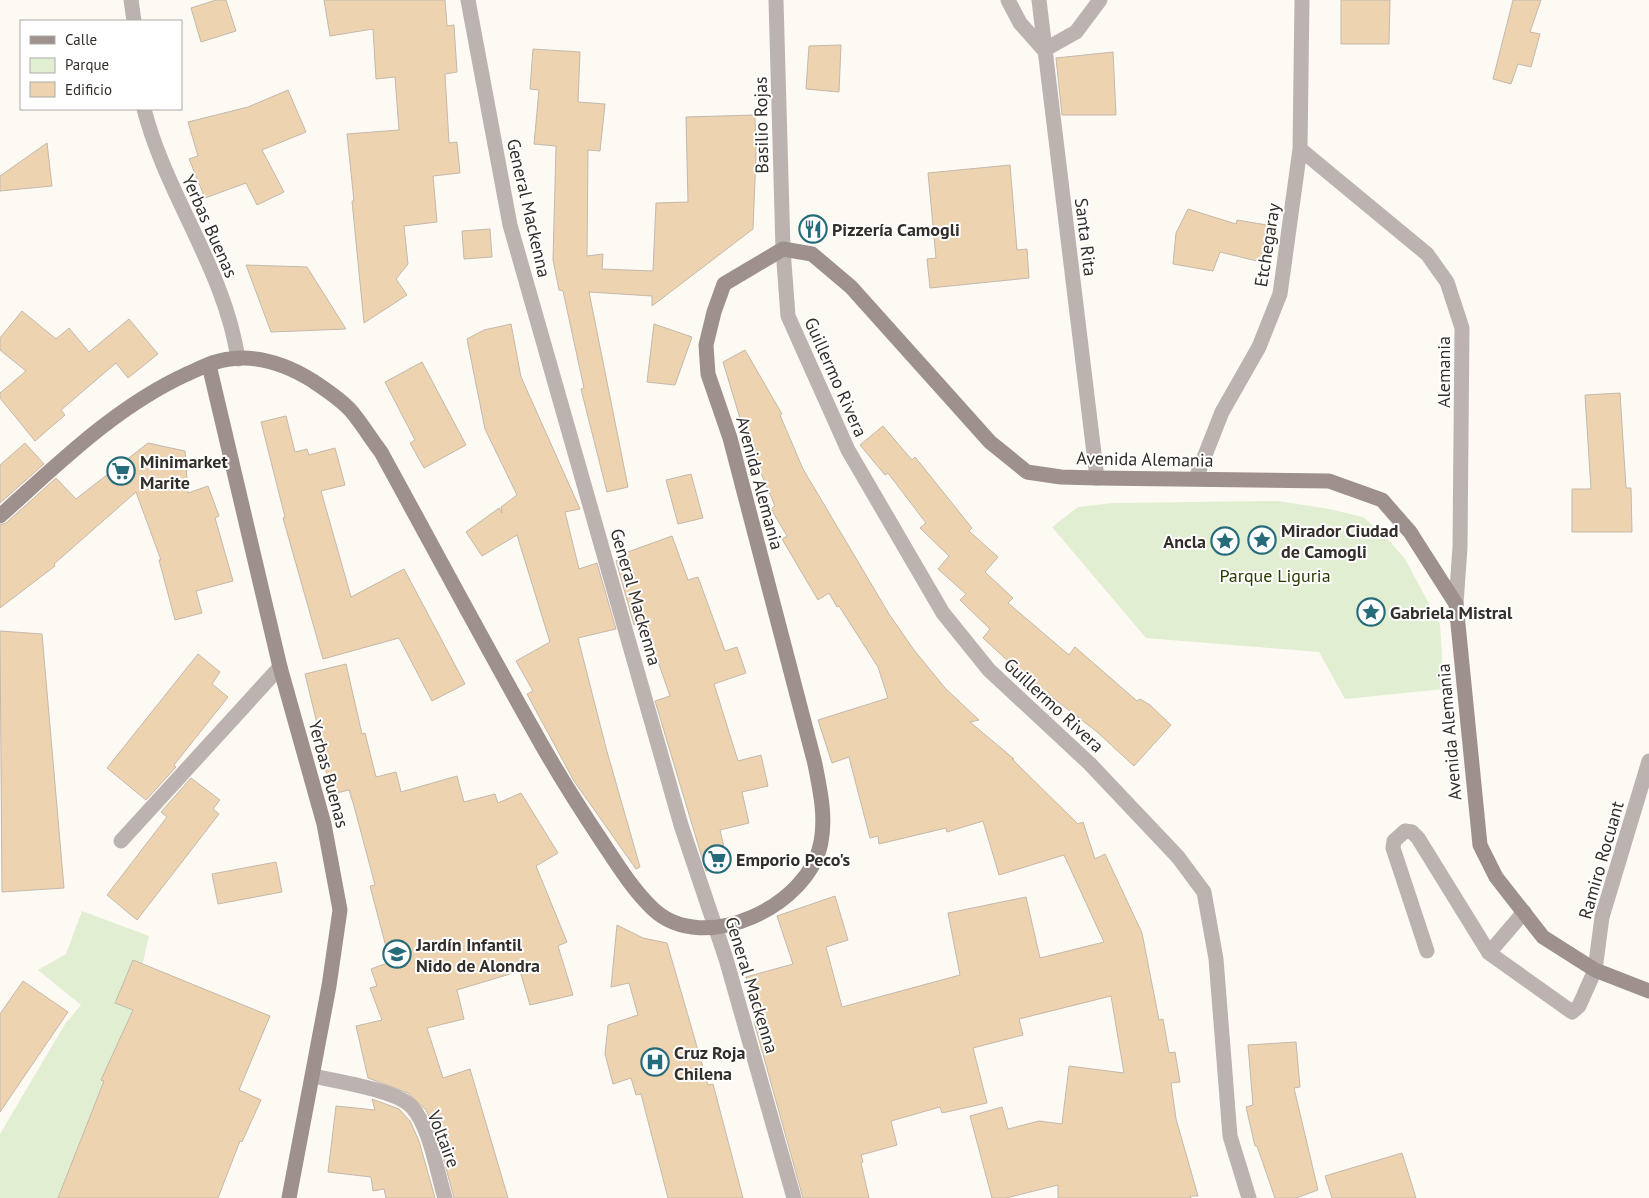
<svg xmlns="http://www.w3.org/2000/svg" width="1649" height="1198" font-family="'PT Sans',sans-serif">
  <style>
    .green { fill: #e2eed2 }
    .building { fill: #edd3b0; stroke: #c4b9ab }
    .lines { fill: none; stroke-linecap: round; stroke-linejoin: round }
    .service { stroke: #bcb3b1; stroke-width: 15 }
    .minor { stroke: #bcb3b1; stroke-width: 15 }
    .tertiary { stroke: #bcb3b1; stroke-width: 15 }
    .secondary { stroke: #9e918d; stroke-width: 15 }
    .labels { text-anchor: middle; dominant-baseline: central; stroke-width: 4; stroke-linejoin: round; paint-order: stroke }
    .street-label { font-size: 18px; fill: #332e29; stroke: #fff }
    .poi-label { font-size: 18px; font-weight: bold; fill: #332e29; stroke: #fff; text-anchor: start }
    .park-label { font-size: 18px; fill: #2a3b00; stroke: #fff }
  </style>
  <rect width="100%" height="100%" fill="#fdf9f3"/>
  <path class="green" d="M1278,501l51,8 34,8 22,19 20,23 35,65 4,65 -99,10 -26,-47 -173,-14 -94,-111 26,-20 35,-4z
    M82,911l67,25 -20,87 -58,175h-71v-64l65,-110 16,-19 -43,-35 28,-16z"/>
  <path class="building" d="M216,0h10l10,31 -35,11 -10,-34z
    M324,0h121l2,26 7,-1 3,47 -12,2 4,69 8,-1 3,31 -27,3 4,46 -33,4 4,38 -12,15 11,16 -43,28 -12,-122h2l-7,-67 52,-4 -4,-53 -19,2 -3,-50 -43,7z
    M1341,0h49l-1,44h-48z
    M1513,0h28l-11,32 10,2 -9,33 -13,-3 -7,20 -18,-5z
    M841,45l-2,47 -33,-3 3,-43z
    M533,49l47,3 -2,50 27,2 -5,47 -12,-1 -1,106 16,-2 -1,15 51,2 3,-68 32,-1 -2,-85 69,-2 1,40 -3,74 -101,77v-10l-63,-4 39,195 -21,5 -26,-103 3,-1 -21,-97 -4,-1 -6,-30 3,-114 -22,-2 5,-54 -9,-1z
    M1113,52l3,63h-54l-6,-57z
    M288,90l18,42 -44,18 22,42 -27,13 -11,-22 -41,15 -16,-39 9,-3 -10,-34 60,-15z
    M47,143l5,43 -52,5v-15z
    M1010,165l7,85 10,-1 2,29 -99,10 -3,-29 9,-1 -8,-85z
    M1188,209l48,15 1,-4 30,5 -6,37 -41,-10 -7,19 -40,-7 3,-31z
    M490,229l2,28 -28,2 -2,-28z
    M246,265l61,2 39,62 -75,3z
    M22,311l34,28 13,-11 20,24 40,-33 29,35 -30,24 -12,-15 -55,47 4,5 -30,26 -35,-43v-5l26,-22 -26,-21v-12z
    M511,324l10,53 59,132 -15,3 14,57 18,-6 19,66 -38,9 28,110 34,119 -4,2 -62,-88 -47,-87 6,-3 -17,-30 34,-19 -33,-107 -35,21 -16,-24 33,-24 3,5 -1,-6 16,-12 -32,-66 -18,-90 17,-9z
    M654,324l38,13 -17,48 -28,-3z
    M745,350l37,64 -2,1 23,54 86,145 25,36 31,38 34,32 -9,2 44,37h-2l66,65 5,-2 12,37 10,-5 37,79 17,87 4,-1 6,34 6,-1 5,30 -9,1 5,36 22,77h-8l1,2h-133v-13l-52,13h-14l-22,-82 32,-9 6,22 31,-8 23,3 7,-58 55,7 -13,-77 -92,23 4,16 -50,13 14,55 -45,10 -2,-6 -49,14 6,24 -36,10 2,7 -2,1 8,35h-66l-49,-176 4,-1 -12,-44 47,-13 -16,-48 58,-20 13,44 -22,7 16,60 118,-32 -12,-62 78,-16 14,61 64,-16 -40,-87 -65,20 -16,-54 -36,11 -1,-4 -67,16 -1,-8 -8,2 -21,-81 -17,6 -14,-43 70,-22 -10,-31 -39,-61 -2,1 -8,-14 -11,7 -36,-61 5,-3 -16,-27 4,-3 -29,-68 -23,-76z
    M422,362l44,83 -42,23 -14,-25 5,-3 -30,-58z
    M1620,393l6,95h5l1,44h-60v-43h19l-6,-94z
    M286,416l9,36 12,-3 2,6 26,-7 10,37 -24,6 30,106 53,-28 61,115 -33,17 -33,-63 -76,21 -40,-141 2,-1 -24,-95z
    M883,426l29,34 3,-3 57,71 -3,3 29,26 -13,15 28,26 -5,5 61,52 6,-8 62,54 3,-2 10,6 21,20 -37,41 -38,-35 -74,-57 -39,-36 7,-9 -30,-29 6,-6 -28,-25 11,-13 -29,-28 6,-5 -38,-50 -3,2 -25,-30z
    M25,443l19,21 -44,39v-38z
    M148,443l37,8 3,42 20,-7 11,30 -4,2 18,63 -37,10 6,22 -27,7 -16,-60h2l-25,-68 -82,72 1,2 -55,42v-83l6,-2 50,-45 20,21z
    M691,474l12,44 -25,6 -12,-44z
    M672,536l16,44 10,-3 27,74 12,-4 9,26 -32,11 24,77 23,-6 7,31 -26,6 7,31 -29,7 8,34 -22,7 -51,-170 15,-5 -22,-63 -3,1 -4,-10 -7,1 -18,-64 7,-3 -1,-4z
    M0,631l42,3 22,254 -62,4z
    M198,654l22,18 -8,12 16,13 -54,68 2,2 -30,33 -39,-32z
    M346,664l16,70 3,-1 11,44 20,-5 5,20 56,-16 7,26 31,-8 3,9 23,-10 37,60 -22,13 31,76 -9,4 15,49 -43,10 -10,-34 -63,19 7,29 -37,9 16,50 27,-9 38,129h-54l-17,-63 -11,-25 -18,-17 -40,-15 -12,-52 26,-6 -12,-32 7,-2 -6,-17 19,-7 -20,-76 5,-1 -21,-79 -5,-16 -17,4 -13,-49 3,-1 -17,-70z
    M191,778l29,22 -7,9 6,5 -82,106 -30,-25 60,-78 -6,-5z
    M276,862l6,30 -64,12 -6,-30z
    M617,925l26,13 24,5 41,142 5,-1 30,114h-75l-27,-104 -5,1 -5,-17 -18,6 -8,-30 3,-29 30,-10 -9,-32 -18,4z
    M133,960l137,56 -31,74 22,10 -19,42 -2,-1 -22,57h-160l46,-117 -3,-1 32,-70 -18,-7z
    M23,981l45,31 -68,100v-98z
    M1296,1042l4,45 -6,1 24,102 -22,8h-21l-18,-52h-2l-9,-39 7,-2 -5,-60z
    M372,1099l27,10 11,12 9,20 16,57h-49l-2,-9 -11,2 -2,-14 -43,-5 8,-66 39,4z
    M1402,1153l14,45h-84l-7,-22z"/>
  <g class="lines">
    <path class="service" d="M121,841l159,-174
      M1524,912l-35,41 83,59 7,-6 16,-36
      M1427,951l-34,-103 1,-7 11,-10 7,1 6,6 71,115"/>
    <path class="minor" d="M131,0l3,21
      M776,0l7,249
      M1008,0l12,23 24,27 32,-18 24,-32
      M1039,0l58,478
      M144,109c22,86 81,161 94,250
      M1300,149l127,105 20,28 15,46 -2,219 -4,57
      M1196,478l26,-66 37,-65 21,-53 20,-145 2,-149
      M1595,970l7,-53 47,-156
      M313,1076c23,5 83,14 99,31 18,20 25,65 33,91"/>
    <path class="tertiary" d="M468,0l42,225 171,600 45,134 68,239
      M783,249l5,67 60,134 95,163 46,57 101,94 88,93 26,35 12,67 14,177 19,62"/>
    <path class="secondary" d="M209,365l71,302 44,157 16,86 -11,76 -40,212
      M0,516c58,-52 115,-109 187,-142 14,-6 28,-14 43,-15 29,-4 59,7 83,22 13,9 29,19 39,31 10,12 19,27 29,40 51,93 101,187 153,279 21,38 43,73 67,109 16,24 31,49 52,69 51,48 157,-4 168,-67 5,-26 -1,-52 -6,-78l-85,-326 -22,-64 -1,-14 -1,-15 8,-33 10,-28 59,-35 29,5 39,33 139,155 37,30 34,5 36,1 232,3 53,19 28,32 46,72 24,241 16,32 47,60 52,33 54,21"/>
  </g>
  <defs>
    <g id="restaurant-ring" transform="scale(1.4375)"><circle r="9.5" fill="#fff" stroke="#256b7a" stroke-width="1.5"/><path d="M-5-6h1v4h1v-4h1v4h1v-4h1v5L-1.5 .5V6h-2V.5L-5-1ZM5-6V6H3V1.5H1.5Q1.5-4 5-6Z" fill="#256b7a"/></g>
    <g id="supermarket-ring" transform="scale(1.4375)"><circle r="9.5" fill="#fff" stroke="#256b7a" stroke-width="1.5"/><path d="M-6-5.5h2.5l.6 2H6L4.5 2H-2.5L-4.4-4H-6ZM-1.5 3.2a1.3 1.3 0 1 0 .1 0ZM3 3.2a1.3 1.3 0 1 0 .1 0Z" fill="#256b7a"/></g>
    <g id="sight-ring" transform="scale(1.4375)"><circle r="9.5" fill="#fff" stroke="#256b7a" stroke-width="1.5"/><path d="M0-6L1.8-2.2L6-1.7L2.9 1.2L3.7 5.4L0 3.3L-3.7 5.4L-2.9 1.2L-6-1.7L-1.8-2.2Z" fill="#256b7a"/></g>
    <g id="school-ring" transform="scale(1.4375)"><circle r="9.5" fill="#fff" stroke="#256b7a" stroke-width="1.5"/><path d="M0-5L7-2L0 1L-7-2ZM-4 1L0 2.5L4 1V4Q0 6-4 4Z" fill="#256b7a"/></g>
    <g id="hospital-ring" transform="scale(1.4375)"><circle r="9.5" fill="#fff" stroke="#256b7a" stroke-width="1.5"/><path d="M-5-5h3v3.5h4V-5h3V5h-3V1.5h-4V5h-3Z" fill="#256b7a"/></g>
  </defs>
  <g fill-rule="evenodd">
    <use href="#restaurant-ring" x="813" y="229"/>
    <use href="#supermarket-ring" x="121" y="471"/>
    <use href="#sight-ring" x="1262" y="540"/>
    <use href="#sight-ring" x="1225" y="541"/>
    <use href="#sight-ring" x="1371" y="612"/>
    <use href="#supermarket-ring" x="717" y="859"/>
    <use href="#school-ring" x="397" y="954"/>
    <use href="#hospital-ring" x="655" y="1062"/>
  </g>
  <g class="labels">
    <g class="street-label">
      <text transform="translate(761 125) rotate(-91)">Basilio Rojas</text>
      <text transform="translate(529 208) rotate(77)">General Mackenna</text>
      <text transform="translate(210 226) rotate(66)">Yerbas Buenas</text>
      <text transform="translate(1086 237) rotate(83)">Santa Rita</text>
      <text transform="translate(1267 245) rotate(-81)">Etchegaray</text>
      <text transform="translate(1443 372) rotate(-90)">Alemania</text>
      <text transform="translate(836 377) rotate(66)">Guillermo Rivera</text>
      <text transform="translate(1145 459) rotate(1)">Avenida Alemania</text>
      <text transform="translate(760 483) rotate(75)">Avenida Alemania</text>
      <text transform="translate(636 597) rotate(74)">General Mackenna</text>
      <text transform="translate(1054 705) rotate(43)">Guillermo Rivera</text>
      <text transform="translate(1449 732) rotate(-95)">Avenida Alemania</text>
      <text transform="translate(329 774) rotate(75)">Yerbas Buenas</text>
      <text transform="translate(1601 860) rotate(-74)">Ramiro Rocuant</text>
      <text transform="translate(752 985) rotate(73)">General Mackenna</text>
      <text transform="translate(444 1139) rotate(69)">Voltaire</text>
    </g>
    <g class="poi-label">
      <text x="832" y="229">Pizzería Camogli</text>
      <text x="140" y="461">Minimarket<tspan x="140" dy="21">Marite</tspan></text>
      <text x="1281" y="530">Mirador Ciudad<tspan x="1281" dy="21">de Camogli</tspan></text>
      <text x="1206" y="541" text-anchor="end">Ancla</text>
      <text x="1390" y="612">Gabriela Mistral</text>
      <text x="736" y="859">Emporio Peco's</text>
      <text x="416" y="944">Jardín Infantil<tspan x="416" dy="21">Nido de Alondra</tspan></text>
      <text x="674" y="1052">Cruz Roja<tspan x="674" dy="21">Chilena</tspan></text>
    </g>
    <g class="park-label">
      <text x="1275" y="575">Parque Liguria</text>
    </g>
  </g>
  <rect x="20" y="20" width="162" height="90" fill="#ffffff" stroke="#adaba9"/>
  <rect x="30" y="36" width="25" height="8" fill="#9e918d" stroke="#adaba9"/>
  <text x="65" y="45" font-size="15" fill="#332e29">Calle</text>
  <rect x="30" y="58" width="25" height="15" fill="#e2eed2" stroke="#adaba9"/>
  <text x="65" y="70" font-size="15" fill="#332e29">Parque</text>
  <rect x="30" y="82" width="25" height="15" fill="#edd3b0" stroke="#adaba9"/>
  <text x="65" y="95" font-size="15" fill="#332e29">Edificio</text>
</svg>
